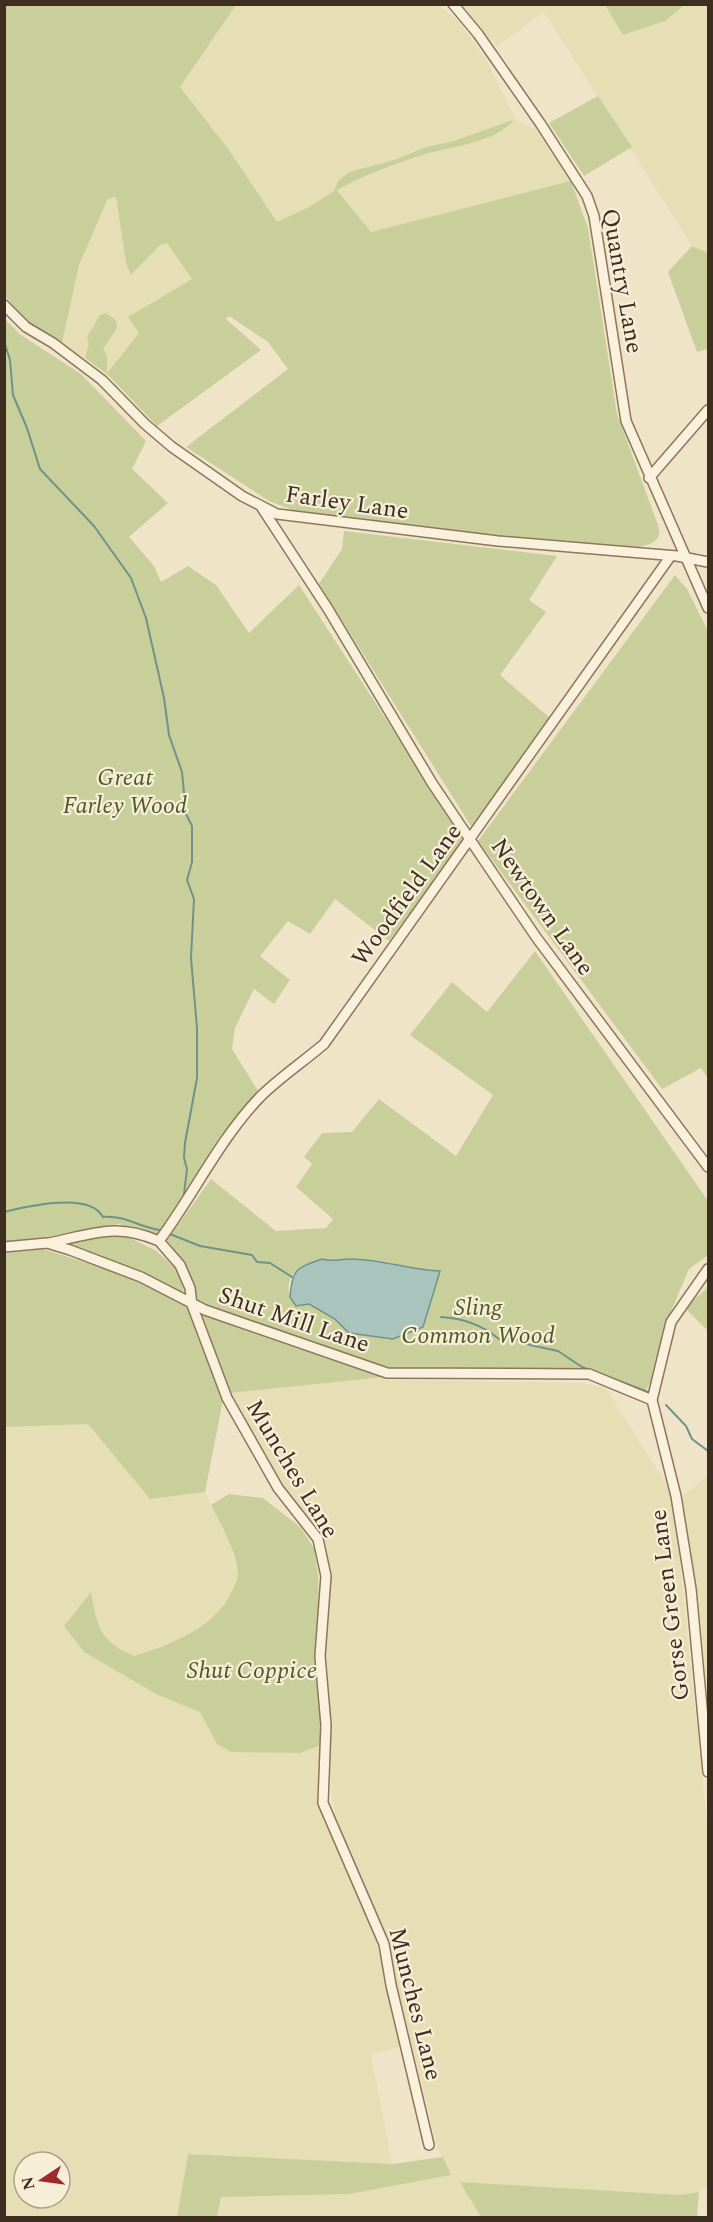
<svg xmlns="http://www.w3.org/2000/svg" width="713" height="2222" font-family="Spectral,serif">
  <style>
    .farmland { fill: #e6deb5; fill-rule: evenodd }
    .green { fill: #c9cf9b; fill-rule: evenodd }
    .water { fill: #a9c4bc; stroke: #6f938a; stroke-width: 1.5 }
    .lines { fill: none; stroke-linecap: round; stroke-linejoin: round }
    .stream { stroke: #6f938a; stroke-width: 2 }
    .minor-casing { stroke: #8d765c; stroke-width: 12 }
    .minor { stroke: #faf1dc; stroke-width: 9 }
    .labels { text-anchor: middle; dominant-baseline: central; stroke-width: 4.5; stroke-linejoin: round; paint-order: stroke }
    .street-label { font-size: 24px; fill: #3d2e20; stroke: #f7eed8 }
    .park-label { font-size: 24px; font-style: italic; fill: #4d5a26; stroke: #f7eed8 }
  </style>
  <rect width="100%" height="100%" fill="#f0e4c8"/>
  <path class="farmland" d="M236,5h203l21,18 27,38 29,58 20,11 35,51 -200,51 -34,-43 81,-33 73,-20 21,-15 -58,20 -28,6 -32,13 -45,12 -11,9 -4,10 -25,16 -32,15 -48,-72 -49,-63z
    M461,5h144l18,30 42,-14 19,-16h24v248l-16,-7 -148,-234 -47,35z
    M116,197l10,66 5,12 29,-30 7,-2 25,36 -40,23 11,25 -31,14 -25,33 -45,-31 17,-78 30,-66z
    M384,1377v3l199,3 23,5 67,107 35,338v351l-9,8 -19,3 -219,-13 20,35 -264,1 4,-21 129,-3 101,-19 -13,-26 -44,-174 -5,-31 -52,-119 -5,-29 -9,-139 8,-60v-28l-9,-28 -41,-56 -51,-92z
    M88,1424l62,75 55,-7 25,51 9,33 -9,19 -16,22 -32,21 -48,18 -18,-7 -20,-24 -5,-32 -27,33 20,26 72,42 44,18 17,32 83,9 21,-8 -2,56 4,19 42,92 15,42 22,93 -31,7 21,110 -204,-10 -11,63h-172l-1,-790zM24,2162h36v36h-36z
    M708,1475v226l-8,-83 -18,-121z"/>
  <path class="green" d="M4,5h232l-56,82 49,63 48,72 32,-15 25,-16 4,-10 11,-9 45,-12 32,-13 28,-6 59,-21c-16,23 -68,27 -94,36 -24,8 -60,22 -82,34l34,42 200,-51 17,47 29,186 41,111c5,16 -7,20 -21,22l-113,-8 -229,-28 -26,-10 -83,-54 102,-78 -20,-27 -39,-26 -3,3 35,31 -104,76 -50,-52 -22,-16 4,-14 -2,-7 13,-22 6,-2 10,7 1,8 -14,21 4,7v17l32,-40 -11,-16 64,-38 -25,-36 -7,2 -29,30 -5,-12 -10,-66 -8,2 -29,66 -17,78 -33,-20 -24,-26z
    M605,5h79l-19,16 -42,14z
    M598,96l34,51 -48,29 -35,-53z
    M692,246l16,7v96l-11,3 -29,-80z
    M4,318l17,17 60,39 65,67 -14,28 36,34 -39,34 25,29 7,16 27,-16 28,19 33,48 50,-48 166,256 -76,100 -54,-42 -25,35 -22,-13 -28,35 30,24 -16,24 -20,-15 -19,39 -3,21 26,42 -42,53 -59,98 -38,-18 -114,20z
    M344,531l213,25 -28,44 17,12 -46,63 51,44 -80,107 -152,-242 23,-35z
    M675,575l12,14 21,42v448l-7,-11 -39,21 -184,-248z
    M535,951l173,250v54l-19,14 -25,59 -14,55 -6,10 -57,-21 -85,3 -114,-7 -189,-66 -16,-40 -16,-22 44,-61 65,52 50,-3 7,-9 -37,-32 16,-23 -8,-7 18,-24 30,-1 27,-33 77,57 37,-61 -83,-60 42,-53 35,30zM322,1259l13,3 14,-3 90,13 -46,67 -44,-6 -14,-14 -26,-16 -13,3c-20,-28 4,-39 26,-47z
    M117,1232l38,18 25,22 4,22 -126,-50z
    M43,1249l95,30 48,26 37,95 -18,92 -55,7 -62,-75 -83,3 -1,-174z
    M708,1287v44l-23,-23z
    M197,1311l187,66 -154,16z
    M229,1494l34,4 37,29 14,21 4,26 3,171 -21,8 -69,-1 -14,-8 -17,-32 -44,-18 -72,-42 -20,-26 27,-34c6,34 9,50 43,64 37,-12 80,-27 98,-65 2,-5 6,-11 6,-17 -2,-24 -16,-47 -27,-69z
    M188,2154l204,10 51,-7 8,18 -101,19 -129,3 -4,20h-40z
    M460,2182l220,13 19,-3 -2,25h-216z"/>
  <path class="water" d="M322,1259c11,3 18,0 28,0 30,0 60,11 90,12l-17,56 -30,12 -44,-6 -14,-14 -26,-15 -13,2 -6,-9c2,-29 7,-29 32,-38z"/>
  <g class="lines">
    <path class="stream" d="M4,341l6,19 3,35 14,33 13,41 54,57 37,52 15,40 18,80 5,37 13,37 4,42 6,12v36l-5,18 7,19 -3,59 6,70v50l-12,65 -1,15 3,11 -3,25
      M4,1212c24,-6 86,-20 99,5 22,-2 36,10 57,13
      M170,1234l30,12 52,9 5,7 13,1 22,14
      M441,1317c22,1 41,8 58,22l15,-1 16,7 28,6 24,16 66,25
      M666,1405l20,21 6,13 16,12"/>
    <g class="minor-casing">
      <path id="minor" d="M453,4l25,30 62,89 47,73 7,20 7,44 25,161 82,187
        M4,305l22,22 27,16 49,37 43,44 27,23 70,49 35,18 221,27 179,15 31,6
        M649,478l59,-68
        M262,508l66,101 104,174 39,58 65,96 172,230
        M49,1243c44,-9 67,-21 110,-2
        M4,1247l43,-4 23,7 71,27 64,33 182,63 202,1 63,26
        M708,1269l-37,53 -19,78 24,96 15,93 17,183
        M429,2145l-38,-160 -7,-41 -61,-141 3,-78 -6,-69 6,-80 -8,-37 -40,-51 -51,-90 -35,-93 -2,-17 -10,-23 -21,-24c35,-47 60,-101 101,-144 19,-19 43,-35 64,-53l346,-487"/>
    </g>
    <use href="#minor" class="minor"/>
  </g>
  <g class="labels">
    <g class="street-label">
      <text transform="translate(622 281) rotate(80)">Quantry Lane</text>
      <text transform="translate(347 503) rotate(8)">Farley Lane</text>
      <text transform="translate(407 895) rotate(-54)">Woodfield Lane</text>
      <text transform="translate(542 907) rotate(55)">Newtown Lane</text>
      <text transform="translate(294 1320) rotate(19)">Shut Mill Lane</text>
      <text transform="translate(292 1469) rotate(59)">Munches Lane</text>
      <text transform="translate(670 1605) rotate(-97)">Gorse Green Lane</text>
      <text transform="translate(415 2004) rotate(76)">Munches Lane</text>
    </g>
    <g class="park-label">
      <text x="125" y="778">Great<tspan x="125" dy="28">Farley Wood</tspan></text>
      <text x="478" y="1308">Sling<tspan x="478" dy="28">Common Wood</tspan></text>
      <text x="252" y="1671">Shut Coppice</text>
    </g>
  </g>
  <rect width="713" height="2222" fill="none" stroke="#3d2e20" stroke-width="12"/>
  <g transform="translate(42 2180) rotate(257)"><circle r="28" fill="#f7eed8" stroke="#ada18e" stroke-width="1.5"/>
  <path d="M0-4.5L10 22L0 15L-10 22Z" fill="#9e2a2b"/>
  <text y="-9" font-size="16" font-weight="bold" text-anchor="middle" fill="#3d2e20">N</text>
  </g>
</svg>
